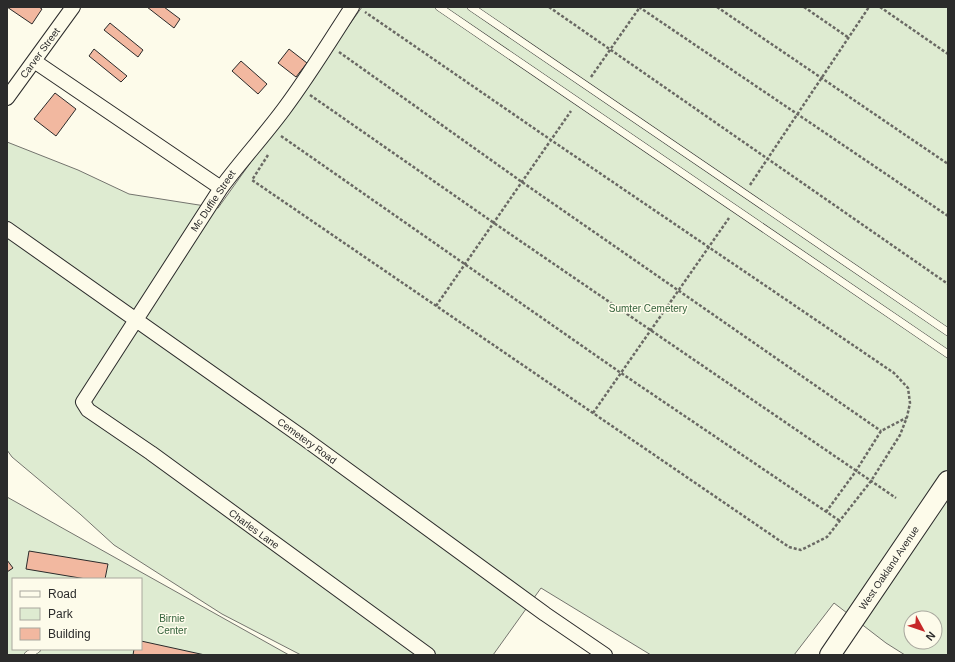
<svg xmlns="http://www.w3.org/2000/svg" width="955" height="662" font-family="Arial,sans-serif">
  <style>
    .green { fill: #deebd1; stroke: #74746e; fill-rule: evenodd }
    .building { fill: #f2b8a0; stroke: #2b2b2b }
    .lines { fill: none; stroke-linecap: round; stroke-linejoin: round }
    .lane-casing { stroke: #2b2b2b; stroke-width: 8 }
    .street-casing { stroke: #2b2b2b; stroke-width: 16 }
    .secondary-casing { stroke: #2b2b2b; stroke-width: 22 }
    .path { stroke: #6a6964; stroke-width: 2.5; stroke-dasharray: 3 2; stroke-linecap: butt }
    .lane { stroke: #fdfbea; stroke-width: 7 }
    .street { stroke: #fdfbea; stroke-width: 14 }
    .secondary { stroke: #fdfbea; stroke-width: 20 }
    .labels { text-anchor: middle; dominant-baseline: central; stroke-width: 3; stroke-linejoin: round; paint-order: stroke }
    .street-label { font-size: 10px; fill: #2b2b2b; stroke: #fdfbea }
    .park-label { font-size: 10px; fill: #34623c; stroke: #fdfbea }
  </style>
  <rect width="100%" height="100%" fill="#fdfbea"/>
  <path class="green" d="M362,7h586v648h-43l-19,-12 -52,-40 -40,52h-143l-110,-67 -48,67h-192l-79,-41 -108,-69 -34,-31 -68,-57 -5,-7v-308l71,28 51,24 89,14zM911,618h24v24h-24z
    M7,497l282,158h-282zM13,579h128v70h-128z"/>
  <path class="building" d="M7,7h32l3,2 -10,15z
    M147,7h17l16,12 -6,9z
    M110,23l33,27 -5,7 -34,-27z
    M94,49l33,27 -6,6 -32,-26z
    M289,49l18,14 -11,14 -18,-14z
    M241,61l26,23 -9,10 -26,-23z
    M55,93l21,16 -20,27 -22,-17z
    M29,551l79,13 -3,15h-19l-60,-10z
    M7,560l6,8 -6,4z
    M141,641l64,14h-72l1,-6h7z"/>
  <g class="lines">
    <g class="lane-casing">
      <path id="lane" d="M439,7l509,347
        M471,7l477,325
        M28,655l9,-6"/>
    </g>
    <g class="street-casing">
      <path id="street" d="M352,7c-22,34 -44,70 -68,102 -20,27 -43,52 -63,79l-138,214 5,8 63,43 277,202
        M34,61l187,127
        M7,98l66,-91
        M7,229l298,210 240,175 60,41"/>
    </g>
    <g class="secondary-casing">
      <path id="secondary" d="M830,655l118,-174"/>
    </g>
    <path class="path" d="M549,7l399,277
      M639,7l309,209
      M717,7l231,157
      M804,7l45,31
      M880,7l68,47
      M339,52l183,130 359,249
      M591,77l49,-70
      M310,95l184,128 402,275
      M281,136l340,237 219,148
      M268,155l-16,25 537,367 12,3 26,-13 44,-56 29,-46 7,-18 3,-14 -2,-15 -14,-15 -343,-233 -186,-128
      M750,185l119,-178
      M436,306l135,-195
      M593,413l136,-195
      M826,512l30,-41 25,-40 25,-13"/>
    <use href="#lane" class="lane"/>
    <use href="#street" class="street"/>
    <use href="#secondary" class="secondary"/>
  </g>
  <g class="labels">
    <g class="street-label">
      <text transform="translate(40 53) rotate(-54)">Carver Street</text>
      <text transform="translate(213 201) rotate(-56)">Mc Duffie Street</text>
      <text transform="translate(307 441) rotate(36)">Cemetery Road</text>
      <text transform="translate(254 529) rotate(36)">Charles Lane</text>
      <text transform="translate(889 568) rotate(-56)">West Oakland Avenue</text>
    </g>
    <g class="park-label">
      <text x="648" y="308">Sumter Cemetery</text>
      <text x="172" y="618">Birnie<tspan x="172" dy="12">Center</tspan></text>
    </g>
  </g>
  <rect width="955" height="662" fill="none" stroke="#2b2b2b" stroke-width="16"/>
  <rect x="12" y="578" width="130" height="72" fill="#fdfbea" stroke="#a9a89e"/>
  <rect x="20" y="591" width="20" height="6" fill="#fdfbea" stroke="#a9a89e"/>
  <text x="48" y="598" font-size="12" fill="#2b2b2b">Road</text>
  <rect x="20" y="608" width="20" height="12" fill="#deebd1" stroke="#a9a89e"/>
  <text x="48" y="618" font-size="12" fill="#2b2b2b">Park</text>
  <rect x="20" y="628" width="20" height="12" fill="#f2b8a0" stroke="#a9a89e"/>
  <text x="48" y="638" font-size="12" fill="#2b2b2b">Building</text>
  <g transform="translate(923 630) rotate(130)"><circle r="19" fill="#fdfbea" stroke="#a9a89e"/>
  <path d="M0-3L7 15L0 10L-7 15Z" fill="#c62828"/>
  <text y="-6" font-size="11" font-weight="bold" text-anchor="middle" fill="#2b2b2b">N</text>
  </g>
</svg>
